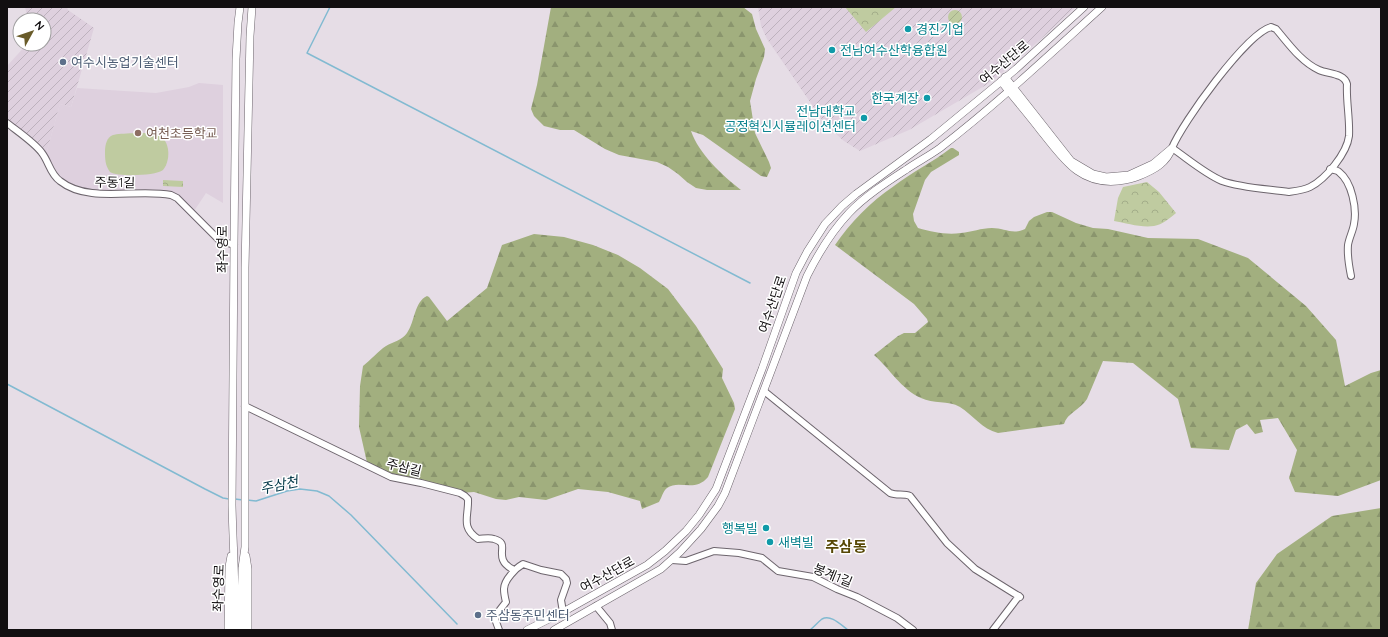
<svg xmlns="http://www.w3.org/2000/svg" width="1388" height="637" font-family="Quicksand,'Noto Sans KR',sans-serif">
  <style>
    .industrial { fill: url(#industrial-furrows) }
    .built { fill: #ded0de }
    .forest { fill: url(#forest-firs) }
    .park { fill: url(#park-crowns) }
    .garden { fill: url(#garden-furrows) }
    .pitch { fill: #bfcba0 }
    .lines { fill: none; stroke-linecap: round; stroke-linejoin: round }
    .stream { stroke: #82bad1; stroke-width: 1.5 }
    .minor-casing { stroke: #6d656d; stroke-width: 8 }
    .tertiary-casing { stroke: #6d656d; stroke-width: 8 }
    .minor { stroke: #fff; stroke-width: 6 }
    .tertiary { stroke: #fff; stroke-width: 7 }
    .culture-dot { fill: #0f9aa8; stroke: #fff; stroke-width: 1.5 }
    .service-dot { fill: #5c6f8a; stroke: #fff; stroke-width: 1.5 }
    .education-dot { fill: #8d6e63; stroke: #fff; stroke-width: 1.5 }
    .labels { text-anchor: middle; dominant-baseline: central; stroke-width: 3; stroke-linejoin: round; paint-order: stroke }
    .culture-label { font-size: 13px; fill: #0d838f; stroke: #fff; text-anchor: start }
    .service-label { font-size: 13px; fill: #4e5e75; stroke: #fff; text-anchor: start }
    .street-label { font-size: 13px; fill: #120f11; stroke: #fff }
    .education-label { font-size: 13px; fill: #785e54; stroke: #fff; text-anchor: start }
    .water-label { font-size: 14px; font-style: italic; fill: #013646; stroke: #fff }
    .quarter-label { font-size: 15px; font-weight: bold; fill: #574806; stroke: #fff }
  </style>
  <defs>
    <pattern id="industrial-furrows" width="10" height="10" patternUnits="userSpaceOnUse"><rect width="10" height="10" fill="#ded0de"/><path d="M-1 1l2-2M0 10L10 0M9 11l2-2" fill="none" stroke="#bdb1bd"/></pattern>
    <pattern id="forest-firs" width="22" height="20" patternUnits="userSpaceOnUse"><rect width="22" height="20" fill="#a2af7f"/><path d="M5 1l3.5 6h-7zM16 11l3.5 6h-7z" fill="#8a956d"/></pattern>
    <pattern id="park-crowns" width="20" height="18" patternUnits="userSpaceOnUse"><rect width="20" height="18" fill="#bfcba0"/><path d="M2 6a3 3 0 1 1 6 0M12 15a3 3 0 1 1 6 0" fill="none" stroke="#a3ad89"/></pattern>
    <pattern id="garden-furrows" width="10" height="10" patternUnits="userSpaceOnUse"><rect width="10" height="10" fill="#bfcba0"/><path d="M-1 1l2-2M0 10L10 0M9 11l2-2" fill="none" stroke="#a3ad89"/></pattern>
  </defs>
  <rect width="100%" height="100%" fill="#e6dde6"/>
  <path class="industrial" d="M25,7h42l1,3 26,18 -23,79 -11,-3 -15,54 -5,-8 -33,-30v-54l20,-22h17v-24h-16z
    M758,7h318l-64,58 -26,20 -77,45 -49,21 -16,-10 -19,-17 -58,-85 -6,-13z"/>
  <path class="built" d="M199,83l24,2v118l-17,-10 -14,21 -18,-18 -86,-3 -23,-8 -20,-27 15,-54 11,3 6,-19 79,5 33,-6z"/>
  <path class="forest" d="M551,7h192l9,7 4,15 9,20 -1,8 -8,22 -6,22 5,32 14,29 2,6 -4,9 -6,-1 -58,-41 -12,-4c8,23 31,44 50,59h-34l-11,-2 -9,-6 -9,-8 -10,-7 -11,-5 -38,-7 -14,-6 -31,-19h-14l-16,-4 -10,-10 -3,-7 6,-24z
    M951,148h2l6,4v3l-28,17 -6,8 -12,34 1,7 4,7c15,4 28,7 43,5 11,-1 20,-5 31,-5 12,0 21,7 33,1l4,-8 5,-4 13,-5h5l24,11 17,5 15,1 40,9 50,1 50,19 58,48 30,34 9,46 26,-13 10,-3v110l-43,16 -43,-4 -6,-14 8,-28 -19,-32 -18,2 3,12 -8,2 -8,-10 -11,6 -7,20 -38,-2 -13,-49 -45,-36 -30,-2 -16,38c-6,10 -20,14 -23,25l-66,9c-16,-4 -25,-18 -38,-26 -12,-7 -27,-3 -39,-9 -20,-9 -31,-29 -47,-43l24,-19 6,-3h11l13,-11 -1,-3 -13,-15 -79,-59c16,-23 35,-43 59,-59 18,-14 39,-24 57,-38z
    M534,234l30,3 29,8 25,10 22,13 28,21 28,37 27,43 -1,9 12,25 1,6 -27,68c-13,16 -29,2 -41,11 -4,3 -5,9 -8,14l-17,7 -2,-8 -32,-9 -30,-3 -32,11 -27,-3 -13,3 -10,-1 -22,-7 -14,1 -92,-26 -9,-40 1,-41 3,-20c8,-6 15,-15 23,-20 7,-4 16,-6 21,-13 8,-11 7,-31 20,-37l2,1 18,24 40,-33 15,-43z
    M1381,508v122h-133l8,-47 21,-29 55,-38z"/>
  <path class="park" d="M845,7h51l-30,25z
    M163,180l20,1v6l-20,-1z
    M1147,182l12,10 17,21c-6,5 -14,12 -22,13 -13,2 -28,-3 -40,-5l4,-23 5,-11z"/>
  <path class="garden" d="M948 17a7 7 0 1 1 14 0a7 7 0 1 1-14 0Z"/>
  <path class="pitch" d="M154,133c16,3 18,26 9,37 -8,6 -45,7 -53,2 -5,-7 -5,-13 -5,-21 0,-6 2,-14 8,-16 7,-2 32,-2 41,-2z"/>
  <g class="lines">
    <path class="stream" d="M330,7l-23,46 443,230
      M7,384l198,105 18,9 6,1
      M235,499l8,1
      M247,500l9,1 31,-10 13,-2 17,2 12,5 22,19 106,109
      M810,630c4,-3 8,-8 12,-11 9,-5 19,6 26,11"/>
    <g class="minor-casing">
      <path id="minor" d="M1271,27l5,2c12,14 25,33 43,41 9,4 25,3 28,14 -1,17 3,35 2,52 -2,17 -23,43 -39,51 -6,3 -14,4 -21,5 -21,-3 -48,-4 -67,-11 -18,-8 -34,-22 -50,-33 10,-25 74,-114 99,-121z
        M7,123c10,8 28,20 35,30 7,9 8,21 18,28 29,23 77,7 111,14l6,3 42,42 15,5
        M1330,169c3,1 7,1 9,3 13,10 18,37 15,52 -1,7 -5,14 -6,21 -1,11 1,21 3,31
        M764,391l126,102c7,3 14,0 20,3l37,47 28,26 45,28
        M245,406l146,71 30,6 39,10 5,3 3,3c1,17 -8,28 10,40 5,0 10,-2 16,0 14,4 5,11 9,21 2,5 7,8 11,10
        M672,560l14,1 28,-10 25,2 23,5 16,13 35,6 24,12 20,8 40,21 16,12
        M596,606l14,17 2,7
        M499,630l-4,-11 4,-8 7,-9c-1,-4 -2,-9 -2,-13 0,-9 12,-21 19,-25l18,6 20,4 5,5 1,4 -6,17 2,12
        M993,630l26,-34"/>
    </g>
    <g class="tertiary-casing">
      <path id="tertiary" d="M1001,81c13,17 27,33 40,50 22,27 38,54 77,50 7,-1 14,-2 21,-5 15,-6 28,-13 33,-28l-19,16 -24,11 -23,2 -13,-3 -22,-13 -66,-84
        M246,556l2,13v61
        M228,630l1,-63 2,-11
        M235,630c1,-42 -2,-83 -3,-125l2,-260 2,-186 2,-36 2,-16
        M241,630l1,-62 3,-21v-279l5,-232 2,-29
        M527,630l36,-18 84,-47 18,-14 21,-20 13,-16 17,-26 46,-120 34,-96 11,-21 18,-28 17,-18 14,-12 75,-55 85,-70 68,-62
        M554,630l107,-61 19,-17 21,-23 17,-23 7,-13 82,-217c11,-22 25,-45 42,-63 16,-17 38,-31 58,-44 10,-7 22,-13 33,-21 57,-44 109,-93 162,-141"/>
    </g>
    <use href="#minor" class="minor"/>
    <use href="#tertiary" class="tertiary"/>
  </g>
  <g class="culture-dot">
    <circle cx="908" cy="29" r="4"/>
    <circle cx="832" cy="50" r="4"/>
    <circle cx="927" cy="98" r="4"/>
    <circle cx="864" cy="118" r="4"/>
    <circle cx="766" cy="528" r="4"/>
    <circle cx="770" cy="542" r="4"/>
  </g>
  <g class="service-dot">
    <circle cx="63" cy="62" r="4"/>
    <circle cx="478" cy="615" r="4"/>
  </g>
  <circle class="education-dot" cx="138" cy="133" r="4"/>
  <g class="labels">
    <g class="culture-label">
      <text x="916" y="29">경진기업</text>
      <text x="840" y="50">전남여수산학융합원</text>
      <text x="919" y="98" text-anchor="end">한국계장</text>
      <text x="856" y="111" text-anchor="end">전남대학교<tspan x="856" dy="15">공정혁신시뮬레이션센터</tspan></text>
      <text x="758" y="528" text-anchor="end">행복빌</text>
      <text x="778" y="542">새벽빌</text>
    </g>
    <g class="service-label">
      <text x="71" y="62">여수시농업기술센터</text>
      <text x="486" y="615">주삼동주민센터</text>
    </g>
    <g class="street-label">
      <text transform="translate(1004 62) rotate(-40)">여수산단로</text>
      <text transform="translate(115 182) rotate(1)">주동1길</text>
      <text transform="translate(222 249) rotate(-90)">좌수영로</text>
      <text transform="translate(772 304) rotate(-71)">여수산단로</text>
      <text transform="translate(404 467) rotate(14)">주삼길</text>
      <text transform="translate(607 574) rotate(-29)">여수산단로</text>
      <text transform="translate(833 575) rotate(22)">봉계1길</text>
      <text transform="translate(218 588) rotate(-88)">좌수영로</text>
    </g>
    <g class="education-label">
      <text x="146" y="133">여천초등학교</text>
    </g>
    <g class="water-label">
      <text transform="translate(279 485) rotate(-12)">주삼천</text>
    </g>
    <g class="quarter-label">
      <text x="846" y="546">주삼동</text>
    </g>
  </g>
  <rect width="1388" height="637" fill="none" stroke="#120f11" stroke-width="16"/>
  <g transform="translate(32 32) rotate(50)"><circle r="19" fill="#ffffff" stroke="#a09fa0"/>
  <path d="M0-3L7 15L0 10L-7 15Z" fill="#695b29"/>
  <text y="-6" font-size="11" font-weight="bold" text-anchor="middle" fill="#120f11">N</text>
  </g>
</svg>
